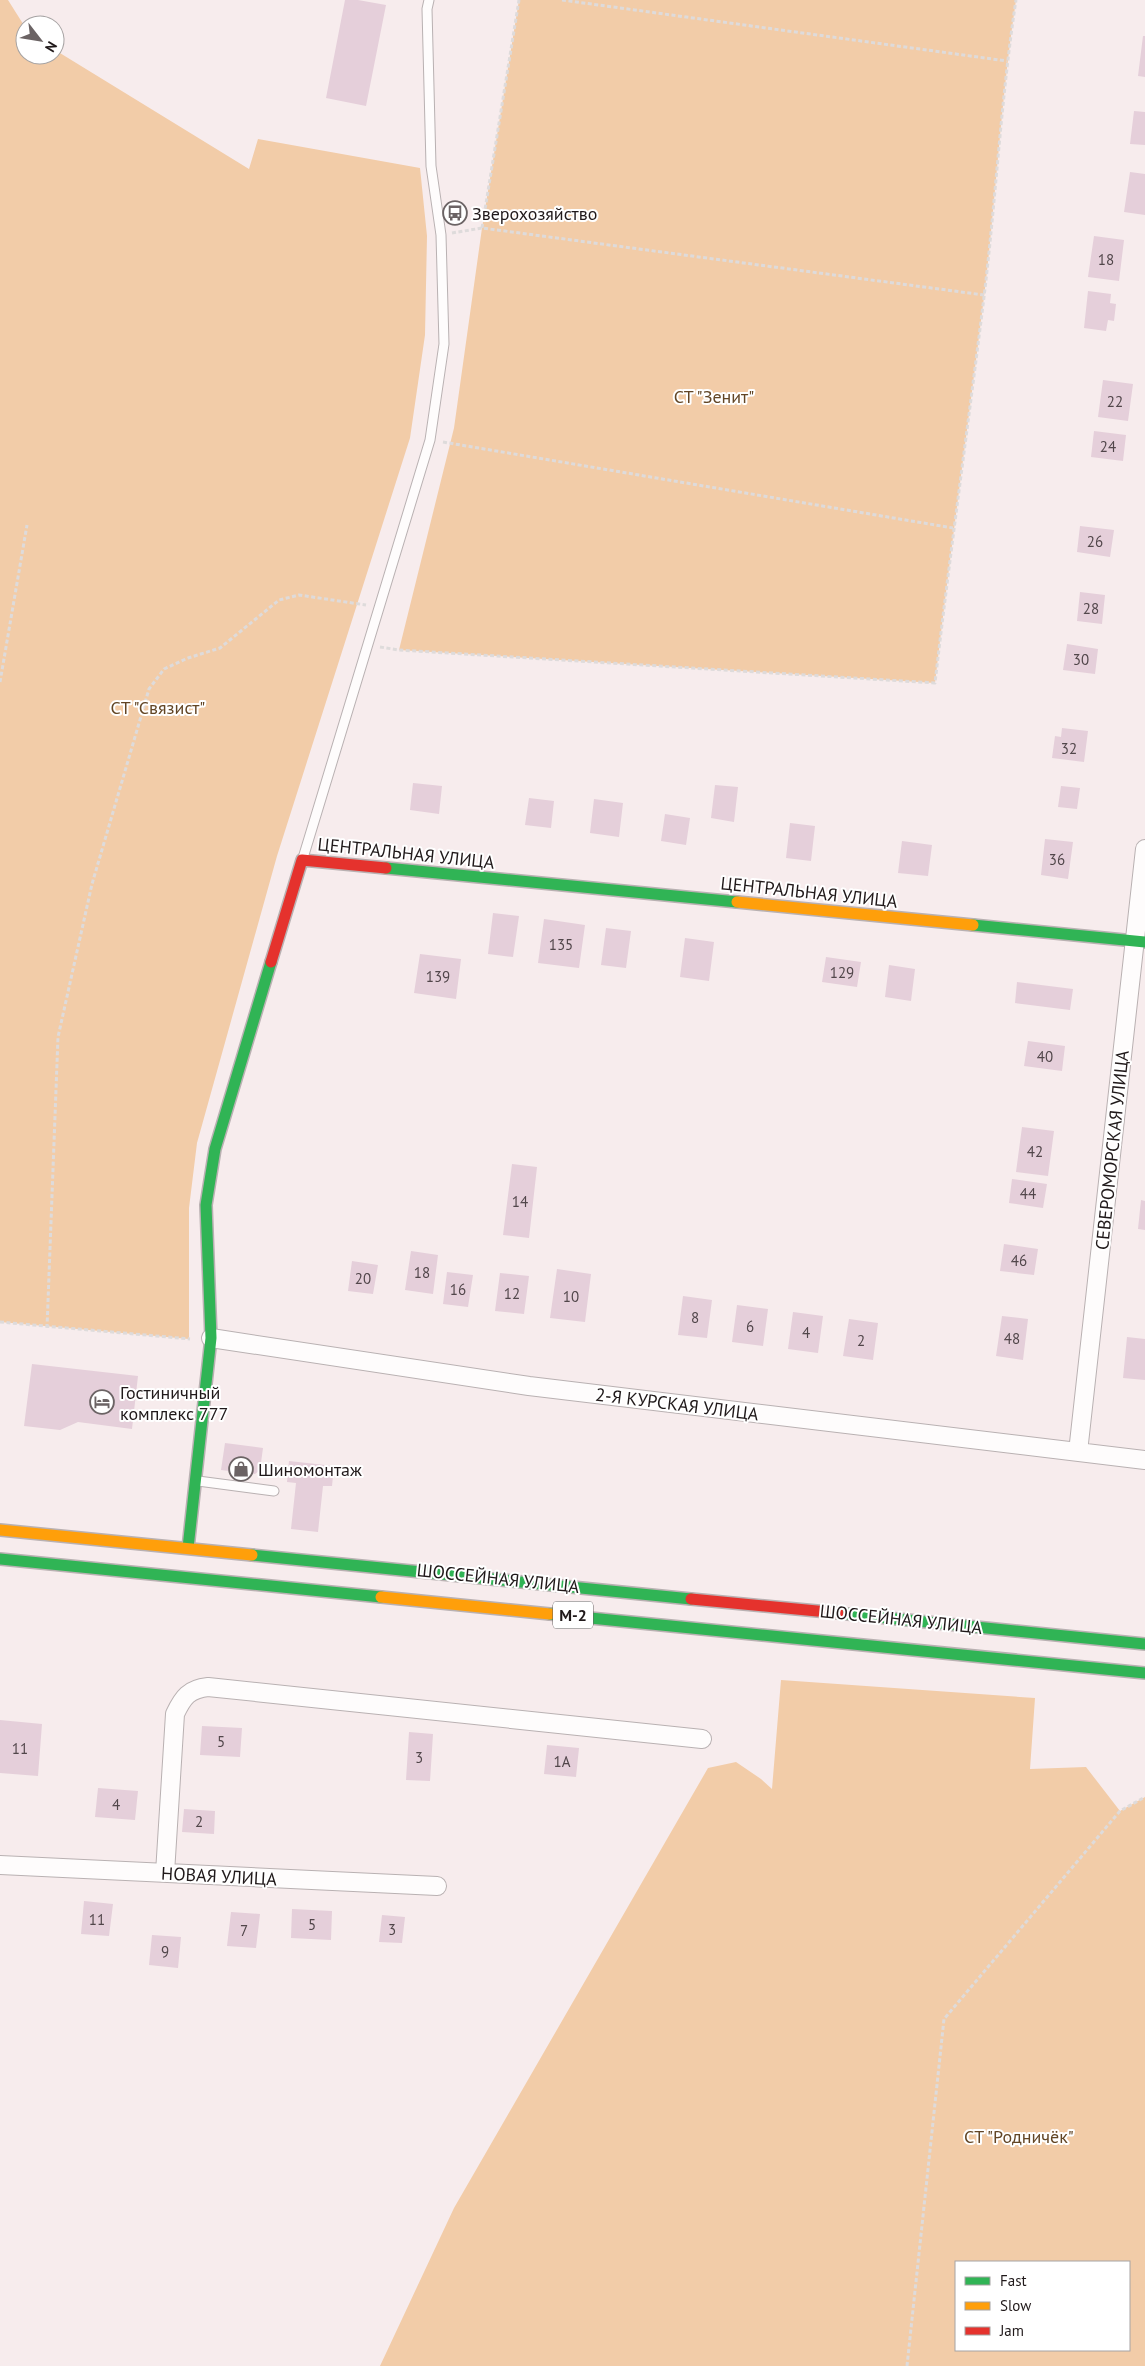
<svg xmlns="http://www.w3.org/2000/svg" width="1145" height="2366" font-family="'PT Sans',sans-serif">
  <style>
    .green { fill: #f2cca8; fill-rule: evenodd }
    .building { fill: #e5cfda }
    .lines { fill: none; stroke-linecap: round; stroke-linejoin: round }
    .lane-casing { stroke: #b9b1b2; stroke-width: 11 }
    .street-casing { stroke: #b9b1b2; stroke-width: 20 }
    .fast-casing { stroke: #b9b1b2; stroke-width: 14 }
    .slow-casing { stroke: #b9b1b2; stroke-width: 14 }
    .jam-casing { stroke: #b9b1b2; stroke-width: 14 }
    .path { stroke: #dedbdb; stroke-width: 3; stroke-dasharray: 4 2.5; stroke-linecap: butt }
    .lane { stroke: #fefcfc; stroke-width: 9 }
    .street { stroke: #fefcfc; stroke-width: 18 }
    .fast { stroke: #30b455; stroke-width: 11 }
    .slow { stroke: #ff9f0a; stroke-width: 11 }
    .jam { stroke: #e5322d; stroke-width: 11 }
    .labels { text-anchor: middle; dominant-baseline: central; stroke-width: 4; stroke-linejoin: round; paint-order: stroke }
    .number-label { font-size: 15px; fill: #51464a }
    .shield { fill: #fff; stroke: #635e5f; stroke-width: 1 }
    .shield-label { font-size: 16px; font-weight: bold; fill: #20191a }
    .poi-label { font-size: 18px; fill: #20191a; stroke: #fff; text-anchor: start }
    .park-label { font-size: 18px; fill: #624524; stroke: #fff }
    .street-label { font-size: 18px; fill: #20191a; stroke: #fff }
  </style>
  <rect width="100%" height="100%" fill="#f7eced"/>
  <path class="green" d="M0,0h8l17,27v28h30v-5l194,119 9,-30 162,29 7,68 -2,99 -15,103 -133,418 -80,287 -8,65v131l-189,-17z
    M519,0h497c-15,98 -20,198 -32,297 -16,129 -34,257 -49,386l-536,-33 55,-222 28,-200z
    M781,1680l254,18 -5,71 56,-2 34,44 25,-14v569h-765l74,-158 254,-440 28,-6 25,17 11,10zM956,2262h173v88h-173z"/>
  <path class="building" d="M345,0h13l28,5 -20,101 -40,-8z
    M1143,36h2v41l-7,-1z
    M1134,111l11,1v33l-15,-1z
    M1130,172l15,2v41l-21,-3z
    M1094,236l30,4 -5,41 -31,-4z
    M1088,291l23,3 -1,9 6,1 -2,17 -6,-1 -2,11 -22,-3z
    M1103,380l30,4 -5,37 -30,-4z
    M1094,431l32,4 -3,26 -32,-4z
    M1080,526l34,4 -4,27 -33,-5z
    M1080,592l25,3 -3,29 -25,-3z
    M1067,644l31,5 -3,25 -32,-4z
    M1062,728l26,3 -4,31 -32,-4 3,-22 6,1z
    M413,783l29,3 -3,28 -29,-4z
    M715,785l23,2 -4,35 -23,-4z
    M1061,786l19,2 -3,21 -19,-2z
    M529,798l25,3 -3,27 -26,-3z
    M594,799l29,4 -4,34 -29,-4z
    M665,814l25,4 -4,27 -25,-4z
    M790,823l25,3 -4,35 -25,-3z
    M1045,839l28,3 -5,37 -27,-4z
    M902,841l30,4 -4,31 -30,-3z
    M493,913l26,3 -6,41 -25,-3z
    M544,919l41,6 -6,43 -41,-5z
    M606,928l25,3 -5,37 -25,-3z
    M685,938l29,4 -5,39 -29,-4z
    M420,954l41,5 -5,40 -42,-6z
    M826,957l35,5 -4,25 -35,-5z
    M889,965l26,4 -4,32 -26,-4z
    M1017,982l56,7 -3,21 -55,-7z
    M1028,1041l37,5 -3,25 -38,-5z
    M1022,1127l32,4 -6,45 -32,-4z
    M512,1164l25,3 -8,71 -26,-3z
    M1012,1179l35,5 -4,24 -34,-5z
    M1141,1200l4,1v29l-7,-1z
    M1004,1244l34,5 -4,26 -34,-4z
    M411,1251l27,4 -5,39 -28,-4z
    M352,1261l26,4 -5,29 -25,-3z
    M557,1269l34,5 -6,48 -35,-4z
    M447,1272l26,3 -5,32 -25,-3z
    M500,1273l29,3 -5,38 -29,-3z
    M683,1296l29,4 -5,38 -29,-3z
    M737,1305l31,4 -5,37 -31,-4z
    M793,1312l30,4 -5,37 -30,-4z
    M1002,1316l26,3 -5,41 -27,-4z
    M849,1319l29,4 -5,37 -30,-4z
    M1127,1337l18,2v41l-22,-2z
    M32,1364l106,12 -6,53 -54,-7 -18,8 -36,-4z
    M225,1443l38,5 -3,22 -5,4 -34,-4z
    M289,1461l45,5 -2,20h-9l-5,46 -27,-3 5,-46 -9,-1z
    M0,1720l42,4 -4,52 -38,-3z
    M202,1726l40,2 -2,29 -40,-2z
    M409,1732l24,2 -3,47 -24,-1z
    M547,1745l32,3 -3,29 -32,-3z
    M98,1788l40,3 -3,29 -40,-3z
    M184,1809l31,2 -1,23 -32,-2z
    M84,1901l29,3 -4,32 -28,-2z
    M292,1909l40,2 -1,29 -40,-2z
    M231,1912l29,2 -4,34 -29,-2z
    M382,1915l23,2 -3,26 -23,-1z
    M152,1935l29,2 -3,31 -29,-3z"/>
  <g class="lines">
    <g class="lane-casing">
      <path id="lane" d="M303,858l127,-418 14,-96 -3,-109 -10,-69 -4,-157 2,-9
        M198,1481l76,10"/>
    </g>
    <g class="street-casing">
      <path id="street" d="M211,1338l318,48 616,74
        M1078,1452l67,-603
        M0,1865l437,21
        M165,1873l10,-159c8,-17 14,-25 33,-27l494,52"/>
    </g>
    <g class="fast-casing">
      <path id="fast" d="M386,868l351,34
        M973,925l172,17
        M188,1548l23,-210 -5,-133 9,-56 56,-187
        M252,1555l439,44
        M0,1559l381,38
        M838,1613l307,31
        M550,1614l595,59"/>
    </g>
    <g class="slow-casing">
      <path id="slow" d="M737,902l236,23
        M0,1530l252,25
        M381,1597l169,17"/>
    </g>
    <g class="jam-casing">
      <path id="jam" d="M271,962l31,-102 84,8
        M691,1599l147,14"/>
    </g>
    <path class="path" d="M562,0l445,61
      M482,228l37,-228
      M452,233l30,-5 502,67
      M443,442l510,86
      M380,647l19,3 536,33c15,-129 33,-257 49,-386 12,-99 17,-199 32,-297
      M0,682l27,-157
      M0,1322l190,17
      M47,1328l11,-291 34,-153 57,-195 15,-20 24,-11 32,-10 59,-48 20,-5 67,10
      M907,2366l37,-347 176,-208 25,-14"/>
    <use href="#lane" class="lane"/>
    <use href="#street" class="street"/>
    <use href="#fast" class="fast"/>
    <use href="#slow" class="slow"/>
    <use href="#jam" class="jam"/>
  </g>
  <defs>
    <g id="bus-ring" transform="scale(1.25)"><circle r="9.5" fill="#fff" stroke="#6b6364" stroke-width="1.5"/><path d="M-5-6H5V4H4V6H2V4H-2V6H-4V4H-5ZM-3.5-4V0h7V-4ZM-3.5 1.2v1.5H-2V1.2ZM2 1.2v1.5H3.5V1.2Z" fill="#6b6364"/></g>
    <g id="hotel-ring" transform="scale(1.25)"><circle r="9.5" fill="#fff" stroke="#6b6364" stroke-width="1.5"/><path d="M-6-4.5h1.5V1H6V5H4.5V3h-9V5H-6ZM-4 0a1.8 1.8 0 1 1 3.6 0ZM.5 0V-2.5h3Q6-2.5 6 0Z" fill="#6b6364"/></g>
    <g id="shop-ring" transform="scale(1.25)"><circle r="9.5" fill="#fff" stroke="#6b6364" stroke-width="1.5"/><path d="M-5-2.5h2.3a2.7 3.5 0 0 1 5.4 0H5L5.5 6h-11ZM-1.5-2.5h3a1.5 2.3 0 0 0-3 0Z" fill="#6b6364"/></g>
  </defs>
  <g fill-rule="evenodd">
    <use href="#bus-ring" x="455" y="213"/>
    <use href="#hotel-ring" x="102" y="1402"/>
    <use href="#shop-ring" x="241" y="1469"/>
  </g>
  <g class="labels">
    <g class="number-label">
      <text x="1106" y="259">18</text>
      <text x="1115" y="401">22</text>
      <text x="1108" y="446">24</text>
      <text x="1095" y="541">26</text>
      <text x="1091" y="608">28</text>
      <text x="1081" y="659">30</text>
      <text x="1069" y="748">32</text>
      <text x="1057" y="859">36</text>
      <text x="561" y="944">135</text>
      <text x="842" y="972">129</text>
      <text x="438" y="976">139</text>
      <text x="1045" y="1056">40</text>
      <text x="1035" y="1151">42</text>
      <text x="1028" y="1193">44</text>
      <text x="520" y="1201">14</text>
      <text x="1019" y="1260">46</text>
      <text x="422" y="1272">18</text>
      <text x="363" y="1278">20</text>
      <text x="458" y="1289">16</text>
      <text x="512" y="1293">12</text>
      <text x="571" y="1296">10</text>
      <text x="695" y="1317">8</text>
      <text x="750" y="1326">6</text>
      <text x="806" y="1332">4</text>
      <text x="1012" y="1338">48</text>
      <text x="861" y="1340">2</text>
      <text x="221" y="1741">5</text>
      <text x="20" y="1748">11</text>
      <text x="419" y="1757">3</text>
      <text x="562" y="1761">1А</text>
      <text x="116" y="1804">4</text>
      <text x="199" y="1821">2</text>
      <text x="97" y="1919">11</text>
      <text x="312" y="1924">5</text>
      <text x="392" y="1929">3</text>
      <text x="244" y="1930">7</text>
      <text x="165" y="1951">9</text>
    </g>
    <rect class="shield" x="553" y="1601.5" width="40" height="27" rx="4"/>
    <g class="shield-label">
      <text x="573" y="1615">М-2</text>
    </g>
    <g class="poi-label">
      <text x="472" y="213">Зверохозяйство</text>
      <text x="120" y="1392">Гостиничный<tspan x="120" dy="21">комплекс 777</tspan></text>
      <text x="258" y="1469">Шиномонтаж</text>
    </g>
    <g class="park-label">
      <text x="714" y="396">СТ "Зенит"</text>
      <text x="158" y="707">СТ "Связист"</text>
      <text x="1019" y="2136">СТ "Родничёк"</text>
    </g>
    <g class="street-label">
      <text transform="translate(406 853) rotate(6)">ЦЕНТРАЛЬНАЯ УЛИЦА</text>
      <text transform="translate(809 892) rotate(6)">ЦЕНТРАЛЬНАЯ УЛИЦА</text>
      <text transform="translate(1112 1150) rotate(-84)">СЕВЕРОМОРСКАЯ УЛИЦА</text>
      <text transform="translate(677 1404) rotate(7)">2-Я КУРСКАЯ УЛИЦА</text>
      <text transform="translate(498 1578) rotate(6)">ШОССЕЙНАЯ УЛИЦА</text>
      <text transform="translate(901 1619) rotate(6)">ШОССЕЙНАЯ УЛИЦА</text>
      <text transform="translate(219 1876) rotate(3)">НОВАЯ УЛИЦА</text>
    </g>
  </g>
  <rect x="955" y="2261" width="175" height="90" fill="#ffffff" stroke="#a6a3a3"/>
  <rect x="965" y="2277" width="25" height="8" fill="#30b455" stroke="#a6a3a3"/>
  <text x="1000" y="2286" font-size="15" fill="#20191a">Fast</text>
  <rect x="965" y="2302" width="25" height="8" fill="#ff9f0a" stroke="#a6a3a3"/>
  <text x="1000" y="2311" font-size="15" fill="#20191a">Slow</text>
  <rect x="965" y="2327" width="25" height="8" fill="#e5322d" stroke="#a6a3a3"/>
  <text x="1000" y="2336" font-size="15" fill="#20191a">Jam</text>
  <g transform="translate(40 40) rotate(121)"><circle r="24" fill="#ffffff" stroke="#a6a3a3"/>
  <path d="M0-4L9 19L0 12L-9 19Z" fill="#6b6364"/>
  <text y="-8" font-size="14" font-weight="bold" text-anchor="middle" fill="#20191a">N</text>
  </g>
</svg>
